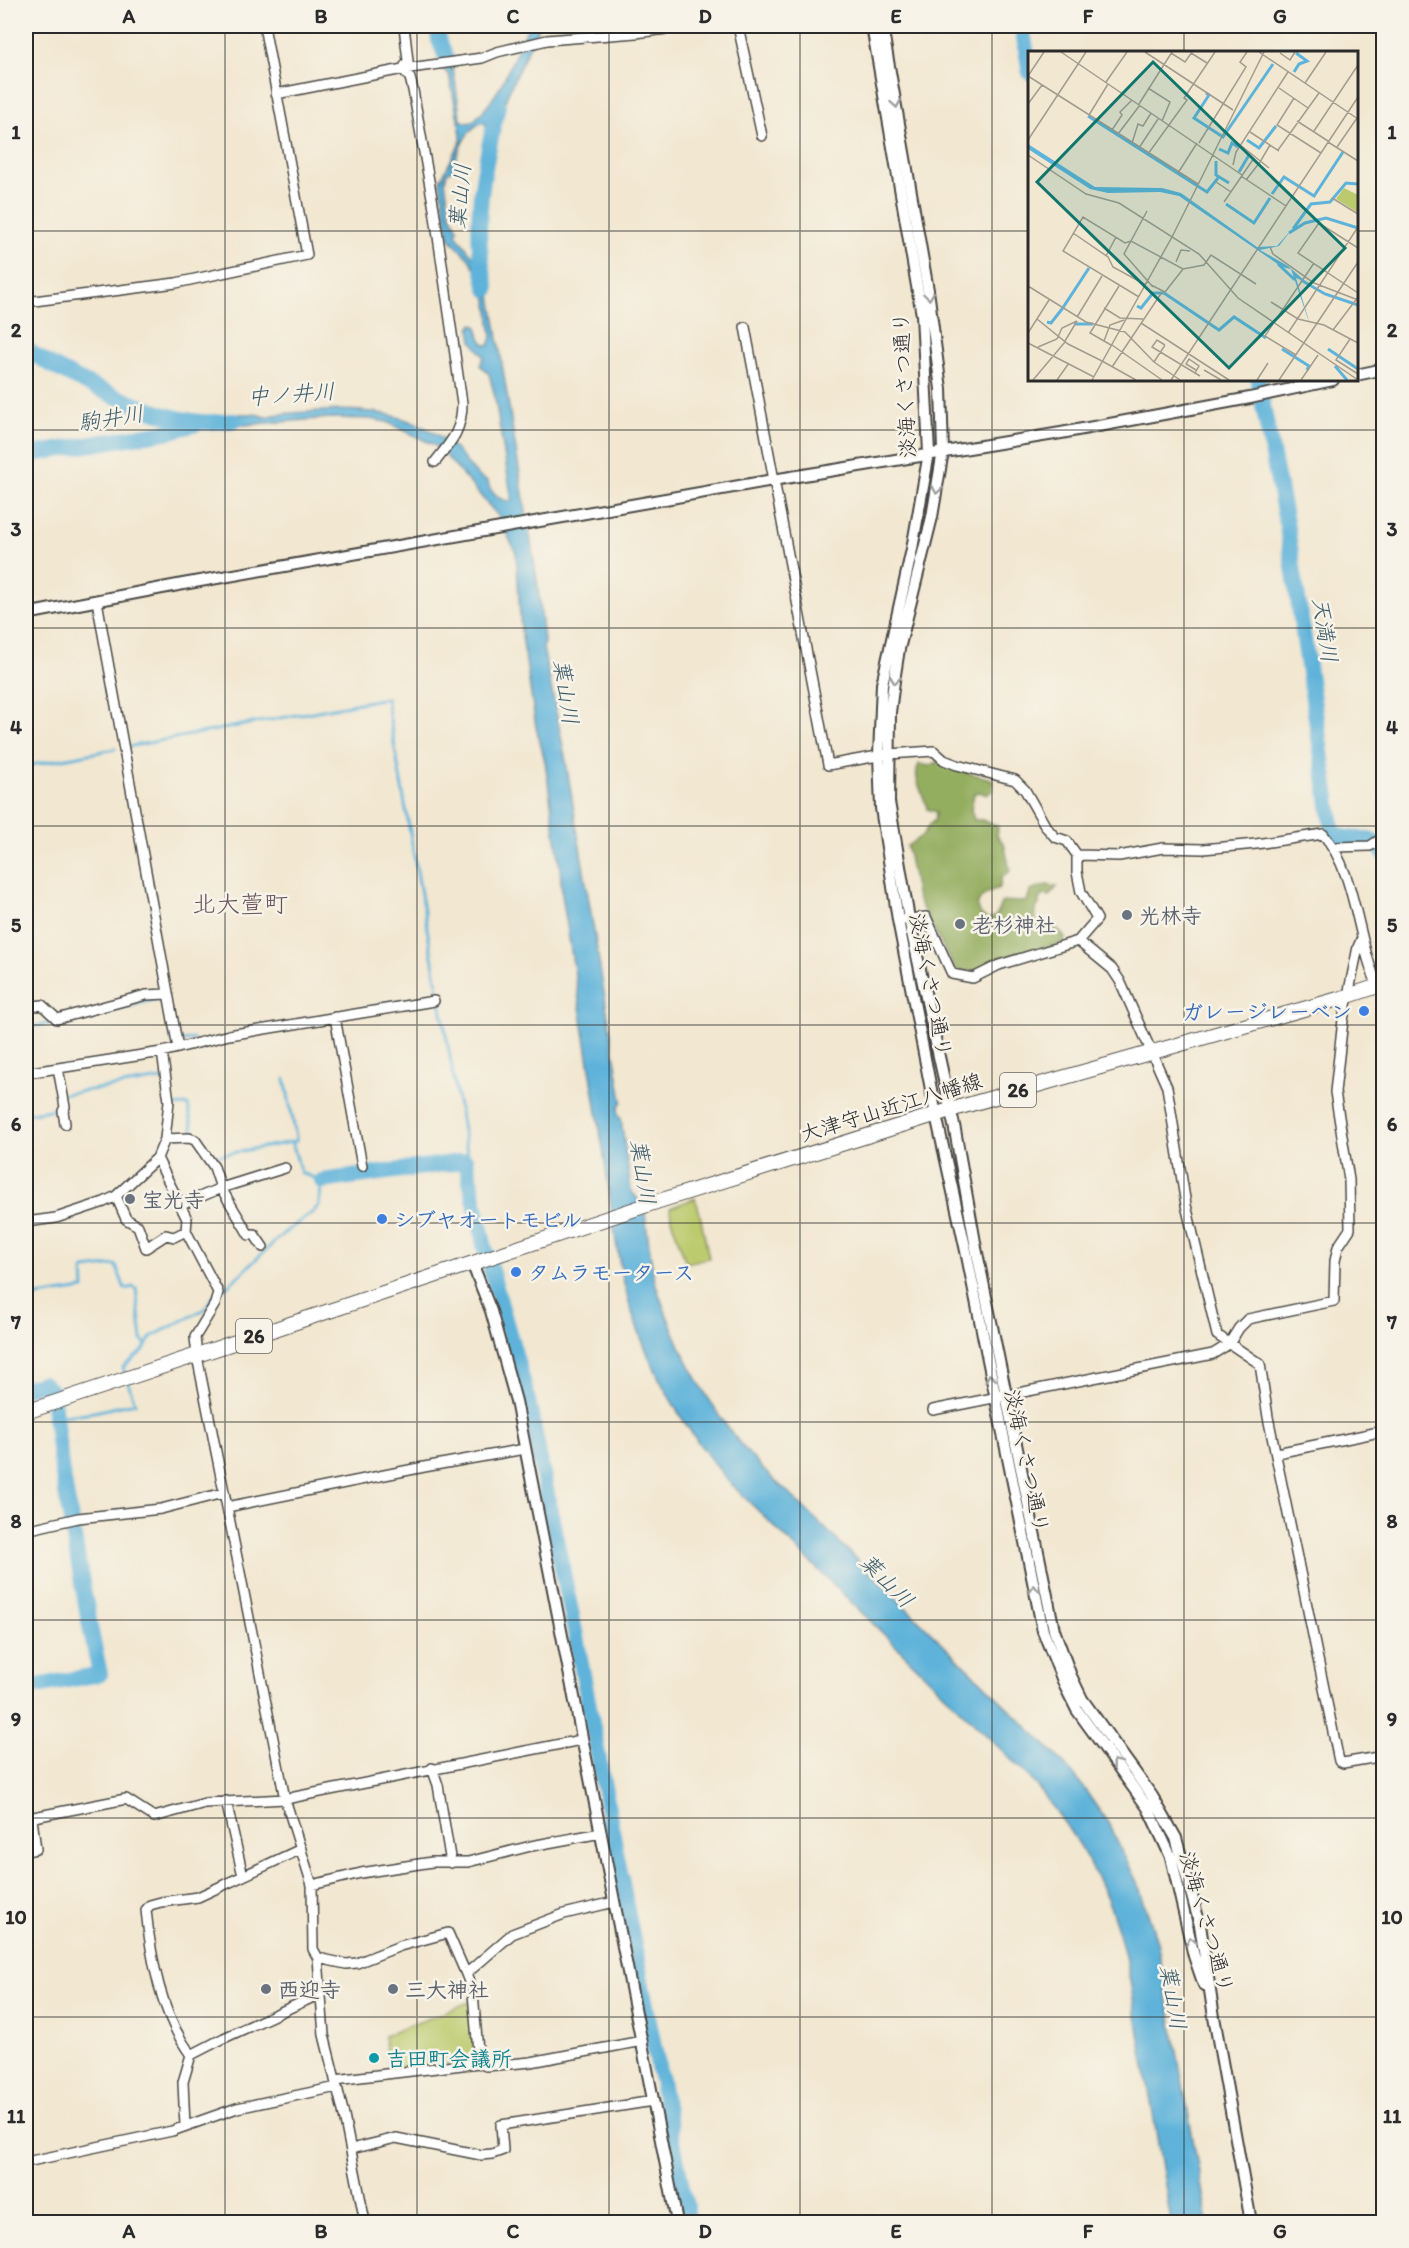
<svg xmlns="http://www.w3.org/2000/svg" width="1409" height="2248" font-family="Itim,'Klee One',sans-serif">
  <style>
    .green { fill: #bbca6c; stroke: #737a4c; stroke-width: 1.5 }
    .forest { fill: #94ae60; stroke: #606c46; stroke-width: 1.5 }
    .water { fill: #5eb3da; stroke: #446f82; stroke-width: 1.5 }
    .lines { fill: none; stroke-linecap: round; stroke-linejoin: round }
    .stream { stroke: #5eb3da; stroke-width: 3 }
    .river { stroke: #5eb3da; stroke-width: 16 }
    .minor-casing { stroke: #494744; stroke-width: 12 }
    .tertiary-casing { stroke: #494744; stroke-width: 14 }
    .primary-casing { stroke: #494744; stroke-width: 16 }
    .minor { stroke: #fff; stroke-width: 9 }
    .tertiary { stroke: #fff; stroke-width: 10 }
    .primary { stroke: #fff; stroke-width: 14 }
    .oneway { stroke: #a0a0a0 }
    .grid { fill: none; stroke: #2b2b2b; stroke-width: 1.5; stroke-opacity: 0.55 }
    .worship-dot { fill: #6b7280; stroke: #f7f3e8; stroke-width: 2 }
    .shop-dot { fill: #3f7fe0; stroke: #f7f3e8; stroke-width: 2 }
    .culture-dot { fill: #0f9aa8; stroke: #f7f3e8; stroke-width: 2 }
    .labels { text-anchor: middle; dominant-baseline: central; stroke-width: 5; stroke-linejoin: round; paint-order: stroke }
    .shield { fill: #f7f3e8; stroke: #686764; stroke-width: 1.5 }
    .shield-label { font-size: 20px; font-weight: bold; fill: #2b2b2b }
    .street-label { font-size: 21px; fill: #2b2b2b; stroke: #f7f3e8 }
    .worship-label { font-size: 21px; font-weight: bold; fill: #5b616d; stroke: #f7f3e8; text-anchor: start }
    .shop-label { font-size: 21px; font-weight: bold; fill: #366cbe; stroke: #f7f3e8; text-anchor: start }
    .culture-label { font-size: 21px; font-weight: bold; fill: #0d838f; stroke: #f7f3e8; text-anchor: start }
    .water-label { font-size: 22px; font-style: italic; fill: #3d5b68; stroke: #f7f3e8 }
    .quarter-label { font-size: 24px; fill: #68535c; stroke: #f7f3e8 }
    .inset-river { fill: none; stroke: #5eb3da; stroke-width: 3 }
    .inset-road { fill: none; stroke: #a29c8e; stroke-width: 1.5 }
    .view { fill: #0f766e; fill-opacity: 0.15; stroke: #0f766e; stroke-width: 3 }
    .inset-edge { fill: none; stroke: #2b2b2b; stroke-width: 3 }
    .neatline { fill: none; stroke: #2b2b2b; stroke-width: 2 }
    .grid-label { font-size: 20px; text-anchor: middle; font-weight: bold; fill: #2b2b2b }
  </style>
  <rect width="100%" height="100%" fill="#f7f3e8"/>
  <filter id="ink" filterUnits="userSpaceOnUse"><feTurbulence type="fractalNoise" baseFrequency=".0167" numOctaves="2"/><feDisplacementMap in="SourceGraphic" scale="12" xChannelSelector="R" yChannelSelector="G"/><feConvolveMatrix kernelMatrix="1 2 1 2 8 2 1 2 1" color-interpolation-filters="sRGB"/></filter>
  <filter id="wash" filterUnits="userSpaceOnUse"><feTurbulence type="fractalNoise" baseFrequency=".008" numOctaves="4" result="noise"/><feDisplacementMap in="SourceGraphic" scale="24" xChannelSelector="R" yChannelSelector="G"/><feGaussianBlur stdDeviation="1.35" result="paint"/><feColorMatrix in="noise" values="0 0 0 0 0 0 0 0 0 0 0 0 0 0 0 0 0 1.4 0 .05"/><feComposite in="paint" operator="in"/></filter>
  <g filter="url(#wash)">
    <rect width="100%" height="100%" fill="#f2e7d0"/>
    <path class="green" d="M695,1198l4,12 10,48 -23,5 -15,-44 -1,-11z
      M469,2002l7,59 -87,8 -5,-33z"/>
    <path class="forest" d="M938,761l26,11 28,7 1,11 -6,5 -7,-3 -6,1 -3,17 3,10h9l15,7 -1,9 7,7 6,28 -9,7 -1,9c-11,6 -20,7 -23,20l4,7 7,6 8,-4 5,-13c9,-4 16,1 26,-2l3,-10 17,-6 10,2 -8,9 -6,-1 -4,4v5c-8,10 -4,14 2,24l9,1 6,-2 9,11 -1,4 -89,29 -9,1 -11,-3 -38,-71 -10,-52 16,-11 6,-10 6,-5 1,-8 -9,-3c-2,-14 -16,-31 -8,-45l11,2z"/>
    <path class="water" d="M529,26h10l-31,67 -10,32h-12l-3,-3c-20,8 -24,31 -32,49l-4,2 -2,8 5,32 8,16 -2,5 23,31 8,6 51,315 6,55 -1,7 22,108 56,339 1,6c-4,6 -6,13 -1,18l10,72 10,12 4,10c3,23 5,46 10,68 6,23 16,44 25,65 27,56 60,107 109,147l264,259 23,25 32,46 30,61 19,57 51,281h-37c-10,-63 -21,-126 -32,-189 -8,-46 -14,-93 -33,-137 -19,-43 -46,-82 -76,-118l-299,-294c-44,-51 -79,-108 -99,-172 -18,-56 -21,-117 -31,-175 -13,-80 -26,-161 -39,-242l-2,-28 -15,-106 -9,-34 -15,-97 -5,-77 -17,-36 -53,-61 -12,-11 -47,-23 -18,-3 -38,-1 -137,11c21,-9 48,-21 71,-12 14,-4 27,-4 41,-5 52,-5 106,-2 147,35 11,9 21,31 35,34 1,12 14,21 24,20l-18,-108 -5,-19 -9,-9 4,-8 -12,-16 -2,-12 3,-5 4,2 3,12 5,7h4c5,-8 2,-13 1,-22 -1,-23 -8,-47 -22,-65 -6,-8 -14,-13 -19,-21l-9,-56 21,-40v-7l-12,-59c-13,-10 -7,-25 -13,-39 18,10 21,61 24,81l2,4 8,2c31,-22 41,-65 59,-97z"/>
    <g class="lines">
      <path class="stream" d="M127,747l259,-49 82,460 -2,3
        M26,766l89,-17
        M366,1008l72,-13
        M65,1021l23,-4 71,-19 4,3 10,42 21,-4
        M26,1028l32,-6
        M64,1094l98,-15 1,2
        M171,1106l17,-1 6,31
        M26,1114l36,-6
        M207,1150l7,6 78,-14
        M26,1277l5,20 53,-8 -1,-18 2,-2 30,-4 2,3 8,21 8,-2 3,2 6,51 4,5
        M219,1291l11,-7 54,-51 29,-21 6,-7 3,-24 -21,-8 -9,-31 4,-1v-4l-11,-58
        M26,1311l4,-1 2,-4v-9
        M125,1374l-2,-7 20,-16 8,-14 54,-28 9,-13
        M56,1417l38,-5 41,-9 -7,-20"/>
      <path class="river" d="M437,26l2,14 7,17
        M1022,26l8,47
        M487,289c-17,-61 -3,-123 11,-183l-1,1
        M26,349c27,19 55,32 86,46 29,12 58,24 89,27 11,1 22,-1 33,-1
        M1258,380l29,147 46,304c19,16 37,-2 51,22
        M26,455l145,-24 25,-7
        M322,1181l144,-20 19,88 42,147 48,235 52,279 62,312
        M26,1388l17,-5 9,9 9,73 30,167 9,42 -74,14"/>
    </g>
  </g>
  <g filter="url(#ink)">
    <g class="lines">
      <g class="minor-casing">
        <path id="minor" d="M738,26l24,110
          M403,69l7,9 3,12 21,119 28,194c0,27 -10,38 -27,59
          M403,69l5,-8 -4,-35
          M276,94l127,-25 79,-11 15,-6 50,-12 89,-7 52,-7
          M26,302l150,-19 131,-28 -43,-229
          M745,327l83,438 61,-11 45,-3 10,9 13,5 58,15 10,10 21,37 9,10 12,4 10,14v17l4,20 16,27 -19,22 -79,24 -26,13 -21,-4 -26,-57 -24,3
          M97,601l81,447
          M1335,847l35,-1 14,-9
          M1077,855l42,1 44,-8 40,1 53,-5 67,-10c34,39 33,105 55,152
          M1078,941l34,28 8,12 47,106 19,118 31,130 43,29 8,53 71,344 4,2 41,-7
          M26,1007l16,-2 15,14 89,-24 21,-1
          M335,1017l27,149
          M58,1068l7,39 -2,4 2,13
          M26,1073l136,-21 67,-17 205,-34
          M165,1139l24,-1 6,2 19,27 7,21 28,47 5,-1 9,13
          M157,1158l30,61 -1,12 32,61 -3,12 -20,33 2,19 88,443 27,86 1,64 5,9 6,77 19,76 22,111
          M116,1196l10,23 12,7 8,22 20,-13 8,2 12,-6
          M181,1205l40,-17 64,-20
          M26,1222l30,-4 48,-16 12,-6 41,-38 8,-19 4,-38 -7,-49
          M933,1410l280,-56 16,-10 10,-16 9,-9 86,-18 1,-40 3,-14 12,-18 -1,-49 -14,-88 8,-72 15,-73 4,-9
          M1277,1453l107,-22
          M227,1507l197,-40 101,-18
          M26,1530l52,-12 83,-9 62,-16
          M432,1768l6,17 13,78
          M226,1801l17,75
          M26,1851l10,-2 -4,-30 2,-2 92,-18 28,18 51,-14 80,-4 296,-59
          M312,1885l49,-12 71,-11h36l63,-16 70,-13
          M318,1958l28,6 11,-1 43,-17 48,-13 18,41 46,-40 52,-20 50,-12
          M466,1974l7,19 6,70
          M191,2055l33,-17 96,-44
          M335,2080l144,-17 7,3 45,-4 111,-21
          M185,2126l-2,-44 8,-27c-30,-41 -40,-95 -45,-145l4,-5 11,-3 37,-5 103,-48
          M351,2149l45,-11 85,17 11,-1 11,-4 -2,-25 152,-24
          M26,2162l146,-31 65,-23 100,-21"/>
      </g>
      <g class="tertiary-casing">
        <path id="tertiary" d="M872,26l50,289 7,138 -17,96 -30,135 -3,71 2,53 17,112 38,195 30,136 77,380 22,55 12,24 71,98 23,49 23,99 10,29
          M882,26l46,264 13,99 2,62 -11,66 -33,132 -5,32 -4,31 -1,90 20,117 46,211 21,118 78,382 17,46 11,23 70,97 24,42 24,87 14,92 37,205
          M1356,375l28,-6
          M26,614l157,-30 590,-104 288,-47 189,-35 83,-18
          M472,1263l19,48 25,90 161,821"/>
      </g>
      <g class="primary-casing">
        <path id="primary" d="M26,1412l633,-211 291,-91 392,-112 42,-14"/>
      </g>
      <use href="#minor" class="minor"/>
      <use href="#tertiary" class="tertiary"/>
      <use href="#primary" class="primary"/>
    </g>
    <defs><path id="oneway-chevron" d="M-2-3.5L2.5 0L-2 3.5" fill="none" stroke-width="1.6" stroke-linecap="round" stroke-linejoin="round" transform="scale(1.5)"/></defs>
    <g class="oneway">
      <use href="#oneway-chevron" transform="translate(896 104) rotate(80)"/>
      <use href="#oneway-chevron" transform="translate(929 296) rotate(82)"/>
      <use href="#oneway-chevron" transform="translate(937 490) rotate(100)"/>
      <use href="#oneway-chevron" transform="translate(895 680) rotate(98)"/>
      <use href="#oneway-chevron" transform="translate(990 1378) rotate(-101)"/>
      <use href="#oneway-chevron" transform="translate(1034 1589) rotate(-102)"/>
      <use href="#oneway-chevron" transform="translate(1116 1763) rotate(-128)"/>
      <use href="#oneway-chevron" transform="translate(1191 1941) rotate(-102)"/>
    </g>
  </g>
  <path class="grid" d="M225,26v2196M417,26v2196M609,26v2196M800,26v2196M992,26v2196M1184,26v26M26,231h1004M1356,231h28M1184,380v1842M26,430h1358M26,628h1358M26,826h1358M26,1025h1358M26,1223h1358M26,1422h1358M26,1620h1358M26,1818h1358M26,2017h1358"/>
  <g class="worship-dot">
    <circle cx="1127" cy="915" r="6"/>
    <circle cx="960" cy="924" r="6"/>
    <circle cx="130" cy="1199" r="6"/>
    <circle cx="266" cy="1989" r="6"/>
    <circle cx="393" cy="1989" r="6"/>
  </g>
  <g class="shop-dot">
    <circle cx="1364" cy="1011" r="6"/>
    <circle cx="382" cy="1219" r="6"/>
    <circle cx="516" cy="1272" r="6"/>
  </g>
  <circle class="culture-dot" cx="374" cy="2058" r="6"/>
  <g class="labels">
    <g class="shield">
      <rect x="1000" y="1073" width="36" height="34" rx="4.5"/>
      <rect x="236" y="1319" width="36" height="34" rx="4.5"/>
    </g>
    <g class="shield-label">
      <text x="1018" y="1090">26</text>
      <text x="254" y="1336">26</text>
    </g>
    <g class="street-label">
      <text transform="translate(904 385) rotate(-93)">淡海くさつ通り</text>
      <text transform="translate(931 985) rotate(79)">淡海くさつ通り</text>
      <text transform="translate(891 1107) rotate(-17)">大津守山近江八幡線</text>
      <text transform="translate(1027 1461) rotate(78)">淡海くさつ通り</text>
      <text transform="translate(1207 1922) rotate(74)">淡海くさつ通り</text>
    </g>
    <g class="worship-label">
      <text x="1139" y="915">光林寺</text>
      <text x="972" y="924">老杉神社</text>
      <text x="142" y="1199">宝光寺</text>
      <text x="278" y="1989">西迎寺</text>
      <text x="405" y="1989">三大神社</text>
    </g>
    <g class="shop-label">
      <text x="1352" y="1011" text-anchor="end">ガレージレーベン</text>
      <text x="394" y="1219">シブヤオートモビル</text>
      <text x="528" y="1272">タムラモータース</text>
    </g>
    <g class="culture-label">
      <text x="386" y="2058">吉田町会議所</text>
    </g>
    <g class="water-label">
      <text transform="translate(460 196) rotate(-85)">葉山川</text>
      <text transform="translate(291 394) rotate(-4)">中ノ井川</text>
      <text transform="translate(111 418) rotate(-9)">駒井川</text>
      <text transform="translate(1325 630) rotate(81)">天満川</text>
      <text transform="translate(566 692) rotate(81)">葉山川</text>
      <text transform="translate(643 1172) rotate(81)">葉山川</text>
      <text transform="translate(887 1581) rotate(45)">葉山川</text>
      <text transform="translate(1173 1997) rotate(80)">葉山川</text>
    </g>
    <g class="quarter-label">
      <text x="240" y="903">北大萱町</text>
    </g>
  </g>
  <g transform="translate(1028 51)">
    <rect width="330" height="330" fill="#f2e7d0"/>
    <path d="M316,137l14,7 -1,17 -21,-13z" fill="#bbca6c"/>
    <path d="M0,93l67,43 67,1 19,5 76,54 20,-1 15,-17 -13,17 -19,4 28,16 18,16 -10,-4 13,43 18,34 -19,-36 -17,-50 -9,-2 -103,-71 -19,-4 -52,1 -18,-4 -62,-40z" fill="#5eb3da"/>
    <path class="inset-river" d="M266,21l5,-8 8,-3 -11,-8M178,42l3,2 -15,23 29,19 50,-73M60,65l119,76 11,-14M219,89l12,8 17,-22M191,98l9,4 4,-10 6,4M188,110v14l13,8M211,121l10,-17M244,143l12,-17 30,19 29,-44M198,153l28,19 16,-25M265,178l18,-25 19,-2 16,-19 12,1M261,182l16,-10 21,-5 32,10M250,213l17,16M273,229l24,14 33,11M109,255l4,2 12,-15h11l55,37 15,-13 32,21M19,271l4,1 11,-14 27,-41M46,273h19M254,298l27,17 -2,4M300,298l30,20M307,315l12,14"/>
    <path class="inset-road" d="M33,1l181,123M117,1l88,58M231,1l99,67M143,2l14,9 7,-10M163,2l16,10M252,2l10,7 5,-8M0,25l170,108M0,25l16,-24M78,31l21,-30M277,32l21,-31M120,37l22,14 -8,19M251,37l29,20M266,47l-17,27 44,28M0,53l14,-19M111,53l33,-52M61,64l19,-31M269,70l31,20M84,79l10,-15 -2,-3 12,-12M286,80l44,-66M196,81l45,36M222,81l29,19M90,83l22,-29M0,89l58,-88M300,91l30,19M104,92l6,-19 5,2 8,-13M171,92l47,-76 -6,-5 7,-10M309,96l20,-29M111,97l19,-29M250,99l41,-57M120,103l39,-54 -3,-2 31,-46M0,104l58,39 33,9 80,51 39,44 120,82M232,111l10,-17M205,114l3,-13 52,-80M150,122l19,-30M213,125l45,30M218,129l14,-18M188,131l15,10M304,147l26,16M196,151l30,-44M119,160l-23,43 29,33M45,182l35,24 5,10 33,18M242,196l3,7 41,29 44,17M330,197l-39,-25 -21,30 60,40M78,205l10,-19M148,211l5,-12 9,1M123,234l14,7 18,-23M0,235l58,36 39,10 29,30 26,18M111,246l-76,-46 20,-34 42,26 6,-2 52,28 21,-4 7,-10 45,29M243,251l27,17 26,6 34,18M76,257l16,10 23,1M49,266l25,-41M9,268l31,25 34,17M247,270l39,-58M113,272l88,57M245,273l-8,12 31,19M305,279l25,-33M0,282l21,-33M260,282l70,-106M322,288l-14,21 22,14M37,290l12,-20M76,290l6,-16 14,-5M0,292l66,34M83,294l-21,-12 29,-47M84,294l50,35M137,294l-8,-5 -5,7 48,29M10,296l19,-8 5,-11 15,-7M74,310l34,19M126,311l11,-17M84,316l50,-75M176,319l17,10M167,322l4,-7 -10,-7 -3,5 10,6M5,329l32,-38M29,329l12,-17M64,329l80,-143 92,-185M143,329l187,-283M229,329l11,-17M251,329l79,-118M273,329l17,-25"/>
    <path class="view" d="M125,11l192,186 -116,120 -192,-186z"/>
    <rect width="330" height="330" class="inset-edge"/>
  </g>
  <rect width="1409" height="2248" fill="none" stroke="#f7f3e8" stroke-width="66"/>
  <rect x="33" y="33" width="1343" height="2182" class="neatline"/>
  <g class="grid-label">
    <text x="129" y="23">A</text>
    <text x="321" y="23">B</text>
    <text x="513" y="23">C</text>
    <text x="705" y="23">D</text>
    <text x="896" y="23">E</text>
    <text x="1088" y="23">F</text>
    <text x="1280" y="23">G</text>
    <text x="16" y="139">1</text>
    <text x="1392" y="139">1</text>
    <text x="16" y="337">2</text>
    <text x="1392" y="337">2</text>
    <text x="16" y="536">3</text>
    <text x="1392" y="536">3</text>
    <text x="16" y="734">4</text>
    <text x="1392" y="734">4</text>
    <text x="16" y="932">5</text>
    <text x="1392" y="932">5</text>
    <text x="16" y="1131">6</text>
    <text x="1392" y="1131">6</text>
    <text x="16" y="1329">7</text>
    <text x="1392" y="1329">7</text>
    <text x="16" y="1528">8</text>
    <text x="1392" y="1528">8</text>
    <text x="16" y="1726">9</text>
    <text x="1392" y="1726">9</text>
    <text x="16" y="1924">10</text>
    <text x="1392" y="1924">10</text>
    <text x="16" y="2123">11</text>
    <text x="1392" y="2123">11</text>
    <text x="129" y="2238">A</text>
    <text x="321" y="2238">B</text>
    <text x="513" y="2238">C</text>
    <text x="705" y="2238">D</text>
    <text x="896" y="2238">E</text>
    <text x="1088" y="2238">F</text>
    <text x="1280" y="2238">G</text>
  </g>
</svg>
